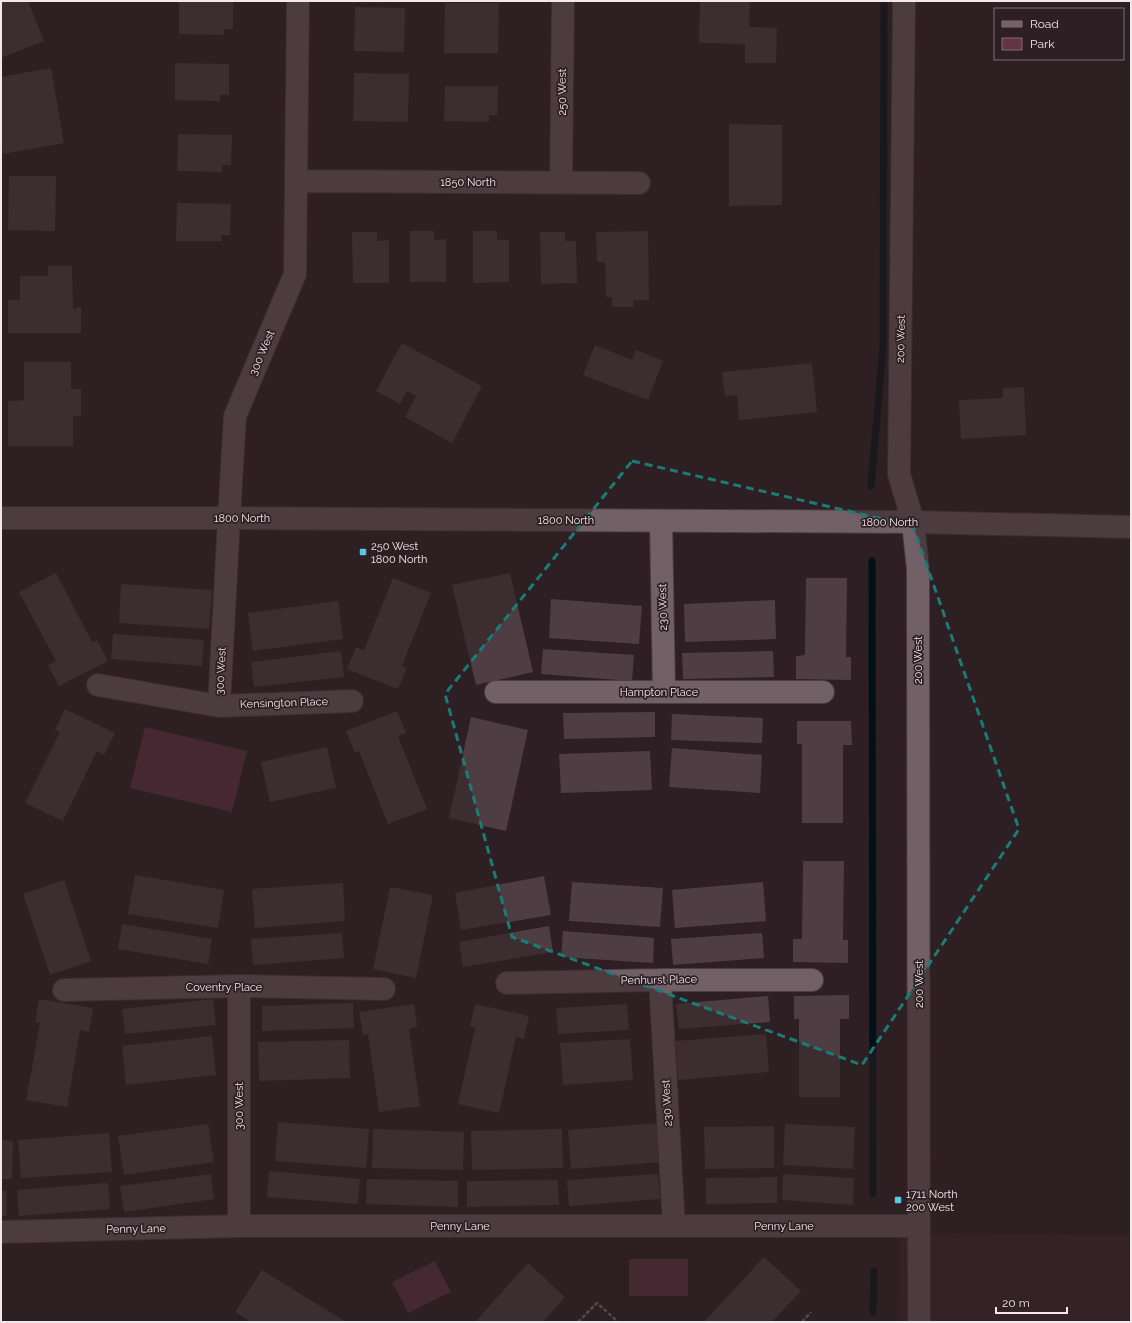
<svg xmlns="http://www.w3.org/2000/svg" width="1132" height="1323" font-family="Raleway,sans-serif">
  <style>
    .built { fill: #3c272d }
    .green { fill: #623444 }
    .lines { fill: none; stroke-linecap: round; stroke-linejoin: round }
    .stream { stroke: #001117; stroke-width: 7 }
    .building { fill: #4e3e43 }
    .street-casing { stroke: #4a3e41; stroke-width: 24 }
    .secondary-casing { stroke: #4a3e41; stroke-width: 24 }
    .path { stroke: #877a7e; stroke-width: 2.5; stroke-dasharray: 4 2; stroke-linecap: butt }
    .street { stroke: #716065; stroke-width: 22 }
    .secondary { stroke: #716065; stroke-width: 22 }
    .marked { fill: none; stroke: #1a7c74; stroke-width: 3; stroke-dasharray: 8 5; stroke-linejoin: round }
    .poi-dot { fill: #5ac8e5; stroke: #2d1f23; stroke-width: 1.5 }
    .labels { text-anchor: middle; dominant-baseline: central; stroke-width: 3.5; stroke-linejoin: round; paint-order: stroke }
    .street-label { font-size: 11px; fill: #f2e7ea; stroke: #2d1f23 }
    .poi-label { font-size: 11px; fill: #f2e7ea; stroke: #2d1f23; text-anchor: start }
  </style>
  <rect width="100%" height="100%" fill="#2d1f23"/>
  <path class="built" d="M946,1234l185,2v86h-232l1,-85z"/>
  <path class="green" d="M145,727l102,24 -15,61 -102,-24z
    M629,1259h59v37h-59z
    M435,1261l16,31 -43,21 -16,-31z"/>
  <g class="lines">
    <path class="stream" d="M871,486l12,-140 1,-345
      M872,561l1,633
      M873,1312l1,-41"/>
  </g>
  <path class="building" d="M1,1h27l16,40 -43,17z
    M179,1h54v28h-9v6l-45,-1z
    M700,1h50l-1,26 28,1 -1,35h-31v-19l-46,-1z
    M445,3h54l-1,50h-54z
    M355,7l50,1 -1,44 -50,-1z
    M175,63l54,1v31h-9v6l-45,-1z
    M51,68l13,75 -61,11 -2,-13v-64z
    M354,73l55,1 -1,48 -55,-1z
    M445,86h53l-1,29h-8v7l-45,-1z
    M729,124l53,1v80l-53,1z
    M178,134l54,1 -1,30h-9v7l-45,-1z
    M9,176h47l-1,55 -47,-1z
    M177,203l54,1 -1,31h-9l1,6h-46z
    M410,231h24v9l12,-1v43h-36z
    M473,231h24v9h12v42l-36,1z
    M648,231l1,69h-16l1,7h-22v-10h-6l-1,-35h-8l-1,-30z
    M352,232h25v9l12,-1v43h-36z
    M540,232h25v9h11l1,42 -36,1z
    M48,266h24l1,43 8,-2v26h-73v-33h12v-24h28z
    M402,343l80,43 -30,57 -47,-26 11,-21 -9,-5 -7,13 -24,-13z
    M595,345l37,15 4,-10 27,11 -15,39 -65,-25z
    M24,362h47v27h10v27h-8v30h-65v-45l16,-1z
    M812,363l5,49 -78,8 -2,-25 -12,1 -3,-24z
    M1024,387l2,48 -65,4 -2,-39 44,-2v-10z
    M56,573l36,69 5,-2 11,21 -49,25 -11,-21 8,-4 -37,-69z
    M510,573l23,99 -57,13 -24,-100z
    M393,578l38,15 -29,73 5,2 -9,21 -51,-20 9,-22 8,3z
    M806,578h41l-1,79h5v23l-55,-1v-23l9,-1z
    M121,584l91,6 -3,39 -90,-6z
    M551,599l91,7 -3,38 -90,-6z
    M775,600l1,39 -91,3 -1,-38z
    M338,601l5,38 -90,12 -5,-38z
    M113,634l91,6 -2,26 -91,-7z
    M543,649l91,6 -2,26 -91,-7z
    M341,651l3,26 -90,10 -3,-25z
    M773,651l1,26 -91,2 -1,-26z
    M65,709l50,24 -11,22 -7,-4 -34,70 -38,-18 35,-71 -5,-2z
    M397,711l9,22 -8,3 29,73 -39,15 -29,-73 -4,2 -9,-22z
    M655,712v25l-91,2 -1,-26z
    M672,714l91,4 -1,25 -91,-3z
    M471,717l57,13 -22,101 -57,-13z
    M797,721h54l1,24h-9v78h-41v-79h-5z
    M327,747l9,41 -66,14 -9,-40z
    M672,748l90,7 -2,38 -91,-6z
    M650,751l2,39 -91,3 -2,-39z
    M803,861h41l-1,79h5v23l-55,-1v-23h9z
    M135,875l89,15 -6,38 -90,-14z
    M544,876l7,39 -90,15 -6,-37z
    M64,880l27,81 -41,14 -27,-81z
    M572,882l91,6 -3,39 -91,-6z
    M763,882l3,39 -91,7 -3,-38z
    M343,883l2,38 -90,7 -3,-39z
    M390,887l43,8 -17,83 -43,-9z
    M122,924l90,15 -4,25 -90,-15z
    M549,926l4,26 -90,15 -4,-25z
    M563,931l91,7 -1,25 -92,-6z
    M342,933l2,25 -91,7 -2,-26z
    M762,933l2,25 -91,7 -2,-26z
    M849,995v24h-9v78h-41v-78h-5v-23z
    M768,996l2,26 -91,7 -3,-25z
    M39,999l54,9 -4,24 -9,-2 -13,77 -41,-7 14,-77 -5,-1z
    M213,999l3,26 -91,9 -3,-25z
    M353,1003l1,25 -92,3v-25z
    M414,1004l3,23 -8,2 11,77 -41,6 -11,-78 -5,1 -4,-23z
    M475,1004l54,12 -5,23 -8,-2 -17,76 -41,-9 17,-76 -5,-2z
    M627,1004l2,26 -71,4 -2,-26z
    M766,1034l3,38 -91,8 -3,-39z
    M212,1036l4,39 -90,10 -4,-39z
    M630,1039l3,41 -70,5 -3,-42z
    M349,1040l1,38 -91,3 -1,-39z
    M278,1122l91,7 -3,39 -91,-7z
    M659,1123l3,39 -91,7 -3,-39z
    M208,1124l6,38 -90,13 -6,-39z
    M785,1124l70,3 -2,42 -70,-4z
    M774,1126v42l-69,1 -1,-42z
    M373,1129l91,3 -1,38 -91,-2z
    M562,1129l1,39 -91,2 -1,-39z
    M109,1133l3,39 -91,6 -3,-38z
    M1,1140l12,1 -1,38h-11z
    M269,1171l91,8 -2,25 -91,-7z
    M211,1174l3,25 -90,13 -4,-26z
    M658,1174l2,25 -91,7 -2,-26z
    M783,1174l71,4 -1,27 -71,-5z
    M777,1177v26l-71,1v-26z
    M367,1179l91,2v26l-92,-3z
    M558,1180l1,25 -92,2v-26z
    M108,1183l2,26 -91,7 -2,-26z
    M1,1191h6l-1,25h-5z
    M764,1257l37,34 -29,31h-68z
    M528,1263l37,34 -22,25h-68z
    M262,1270l84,52h-95l-16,-10z"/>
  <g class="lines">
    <g class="street-casing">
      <path id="street" d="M904,1l-5,473 14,48 5,47 1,753
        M297,181l342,2
        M561,183l2,-182
        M661,521l3,171
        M98,685l121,21 133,-5
        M496,692h327
        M219,706l10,-188 6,-102 60,-142 3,-273
        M660,980l14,246
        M507,983l153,-3h152
        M64,990l175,-4 145,3
        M239,1226v-240
        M1,1232l238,-6h680"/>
    </g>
    <g class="secondary-casing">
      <path id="secondary" d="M1,518h228l684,4 218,5"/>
    </g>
    <path class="path" d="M578,1322l19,-19 21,19
      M802,1322l9,-10"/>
    <use href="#street" class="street"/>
    <use href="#secondary" class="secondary"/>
  </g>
  <path d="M0 0H1132V1323H0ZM632,461l281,65 106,303 -157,236 -350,-128 -67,-243z" fill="#2d1f23" fill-opacity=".55" fill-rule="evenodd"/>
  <path class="marked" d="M632,461l281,65 106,303 -157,236 -350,-128 -67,-243z"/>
  <g class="poi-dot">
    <rect x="359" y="548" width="8" height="8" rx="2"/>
    <rect x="894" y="1196" width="8" height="8" rx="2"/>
  </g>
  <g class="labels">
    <g class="street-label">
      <text transform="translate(562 92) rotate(-90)">250 West</text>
      <text x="468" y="182">1850 North</text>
      <text transform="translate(901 339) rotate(-89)">200 West</text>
      <text transform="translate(262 353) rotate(-67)">300 West</text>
      <text x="242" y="518">1800 North</text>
      <text x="566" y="520">1800 North</text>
      <text x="890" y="522">1800 North</text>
      <text transform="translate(663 607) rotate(-91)">230 West</text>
      <text transform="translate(918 660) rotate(-90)">200 West</text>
      <text transform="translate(221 671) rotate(-87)">300 West</text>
      <text x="659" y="692">Hampton Place</text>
      <text transform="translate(284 703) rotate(-2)">Kensington Place</text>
      <text transform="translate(659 980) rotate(-1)">Penhurst Place</text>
      <text transform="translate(919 984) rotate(-90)">200 West</text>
      <text x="224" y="987">Coventry Place</text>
      <text transform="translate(667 1103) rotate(-93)">230 West</text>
      <text transform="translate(239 1106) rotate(-90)">300 West</text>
      <text x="460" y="1226">Penny Lane</text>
      <text x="784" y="1226">Penny Lane</text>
      <text transform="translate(136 1229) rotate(-1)">Penny Lane</text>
    </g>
    <g class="poi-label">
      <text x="371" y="546">250 West<tspan x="371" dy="13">1800 North</tspan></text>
      <text x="906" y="1194">1711 North<tspan x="906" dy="13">200 West</tspan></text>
    </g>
  </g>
  <rect width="1132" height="1323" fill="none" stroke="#f2e7ea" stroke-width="4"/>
  <rect x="994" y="8" width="130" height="52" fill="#2d1f23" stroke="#7c6f73"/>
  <rect x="1002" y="21" width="20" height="6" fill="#716065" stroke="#7c6f73"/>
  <text x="1030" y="28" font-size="12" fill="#f2e7ea">Road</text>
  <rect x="1002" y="38" width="20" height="12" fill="#623444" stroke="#7c6f73"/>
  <text x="1030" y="48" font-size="12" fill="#f2e7ea">Park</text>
  <path d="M996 1307v6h71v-6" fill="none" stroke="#f2e7ea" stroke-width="2"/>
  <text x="1002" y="1307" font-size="12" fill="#f2e7ea" stroke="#2d1f23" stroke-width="3" paint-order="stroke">20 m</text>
</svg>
